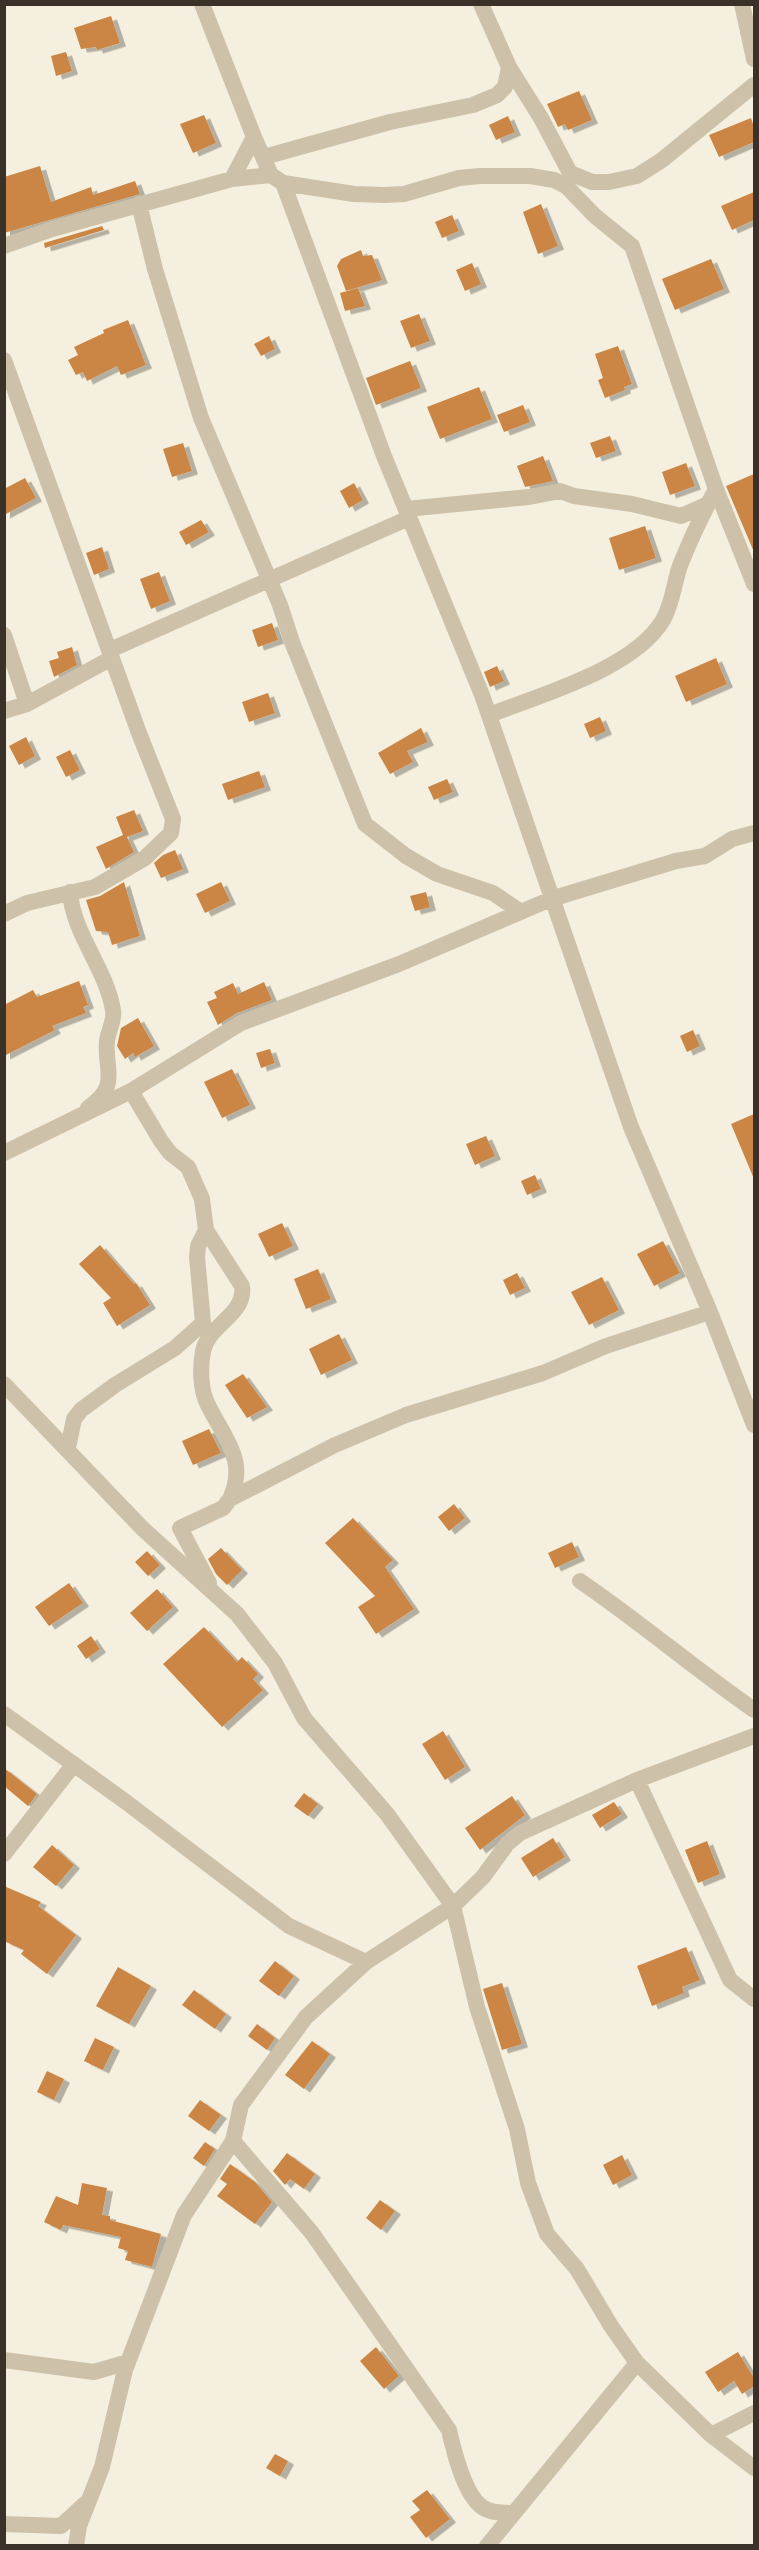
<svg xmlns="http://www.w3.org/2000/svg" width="759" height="2550" font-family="'Space Grotesk',sans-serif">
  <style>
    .building { fill: #cb8644; filter: url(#shadow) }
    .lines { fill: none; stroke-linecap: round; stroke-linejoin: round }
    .minor { stroke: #cdc2a9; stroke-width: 16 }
  </style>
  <defs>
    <filter id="shadow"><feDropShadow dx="6" dy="3.5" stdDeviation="0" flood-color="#0004"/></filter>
  </defs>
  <rect width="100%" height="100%" fill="#f4efde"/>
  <path class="building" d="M111,16l9,27 -23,7 -1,-3 -15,2 -7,-21z
    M66,52l6,19 -16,5 -5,-20z
    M579,91l13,29 -24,10 -3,-6 -7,3 -11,-23z
    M204,115l12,28 -23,10 -13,-29z
    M508,116l7,16 -19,8 -7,-15z
    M751,118l3,9v15l-35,15 -10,-22z
    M40,166l11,36 40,-15 2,8 42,-14 5,13 -136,39v-56z
    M754,192v28l-22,10 -11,-24z
    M541,204l17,42 -20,8 -15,-42z
    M452,215l7,16 -17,7 -7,-16z
    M102,226l2,4 -59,18 -1,-5z
    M361,250l2,6 9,-1 10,25 -36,11 -9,-25 4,-7z
    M711,259l13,30 -49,21 -13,-31z
    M472,263l9,21 -16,7 -9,-21z
    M358,288l7,18 -20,5 -5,-18z
    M419,314l11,27 -19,7 -11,-27z
    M128,320l18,45 -25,10 -4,-9 -30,15 -4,-9 -7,3 -8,-15 10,-5 -4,-8 30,-14 -1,-3z
    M269,336l6,13 -14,7 -7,-12z
    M618,346l14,38 -8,3 1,3 -20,8 -7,-18 5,-2 -8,-24z
    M410,361l11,27 -45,17 -10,-27z
    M479,387l13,32 -52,20 -13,-32z
    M523,405l7,17 -26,10 -7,-17z
    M610,436l6,15 -20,7 -6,-15z
    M183,443l9,28 -20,6 -9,-28z
    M543,456l10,25 -28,6 -8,-21z
    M686,463l9,23 -25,9 -8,-23z
    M754,474v78l-28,-66z
    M25,478l11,20 -32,17v-26z
    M354,483l9,17 -14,8 -9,-17z
    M201,520l8,12 -23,13 -7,-13z
    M645,526l11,32 -37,12 -10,-32z
    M102,547l7,22 -15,6 -8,-22z
    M159,572l11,29 -19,8 -11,-30z
    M272,623l6,17 -20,7 -6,-17z
    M72,647l5,18 -23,12 -5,-16 10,-3 -2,-6z
    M716,658l11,26 -41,18 -11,-26z
    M497,666l7,15 -14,6 -6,-15z
    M268,693l7,20 -26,9 -7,-20z
    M600,717l6,14 -16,7 -6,-14z
    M421,728l7,14 -21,9 6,11 -23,12 -12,-21z
    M26,737l9,19 -16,9 -10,-19z
    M70,750l10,20 -14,7 -10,-20z
    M259,771l6,16 -37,13 -6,-16z
    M447,779l6,13 -19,8 -6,-13z
    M134,810l9,21 -16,6 7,15 -28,17 -10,-22 27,-12 -7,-18z
    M175,850l8,19 -22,9 -7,-15 9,-8z
    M124,882l16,54 -28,9 -4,-13 -12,-1 -10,-31 14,-4z
    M221,882l9,19 -25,12 -9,-19z
    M426,892l4,15 -15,4 -5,-15z
    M79,981l9,24 -5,2 3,6 -34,13 3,4 -51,26v-51l29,-15 4,7z
    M264,982l8,18 -35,13 -19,12 -11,-23 10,-4 -3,-6 19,-9 5,11z
    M138,1018l16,28 -19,11 -2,-4 -8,6 -8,-13 4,-18z
    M693,1030l7,16 -13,6 -7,-16z
    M270,1049l5,14 -14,5 -5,-15z
    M232,1069l18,36 -28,13 -18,-36z
    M754,1114v65l-23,-55z
    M486,1136l9,20 -20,9 -9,-21z
    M535,1175l6,14 -14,6 -6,-14z
    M282,1223l11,23 -24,11 -11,-23z
    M663,1241l17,32 -26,13 -17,-32z
    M100,1245l34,39 2,-1 14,22 -33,21 -14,-23 8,-5 -32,-34z
    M318,1269l13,30 -25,10 -12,-30z
    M517,1273l8,15 -15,7 -7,-15z
    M602,1277l17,33 -30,15 -18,-33z
    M339,1334l13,26 -31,15 -12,-26z
    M243,1374l24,33 -20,11 -22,-33z
    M209,1429l12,24 -28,12 -11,-24z
    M454,1504l11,14 -16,13 -11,-14z
    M353,1518l40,42 -8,7 29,42 -38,25 -18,-27 17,-11 -50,-53z
    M572,1542l7,15 -24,11 -7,-15z
    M221,1548l21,22 -15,15 -11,-11 -8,-15z
    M147,1551l13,14 -12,11 -13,-14z
    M69,1583l14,20 -34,23 -14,-19z
    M157,1589l16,18 -26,24 -17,-18z
    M204,1627l33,35 5,-5 16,17 -5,5 10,11 -41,37 -59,-63z
    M91,1636l9,13 -14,10 -9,-13z
    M443,1731l22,36 -20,13 -23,-36z
    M4,1768l33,26 -9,12 -24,-20z
    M304,1793l14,11 -10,12 -14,-10z
    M512,1796l13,19 -45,35 -15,-22z
    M614,1802l8,12 -22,14 -8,-13z
    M553,1838l12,19 -32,20 -12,-19z
    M707,1841l13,33 -22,9 -13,-33z
    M52,1845l22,20 -18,21 -23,-19z
    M4,1886l37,16 -3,4 38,29 -29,39 -26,-20 3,-4 -20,-9z
    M686,1947l14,33 -18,7 2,6 -32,13 -15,-40z
    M275,1961l19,15 -15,20 -20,-15z
    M118,1967l33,19 -22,38 -33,-18z
    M502,1983l20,61 -20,6 -19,-61z
    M194,1990l32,24 -11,15 -33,-24z
    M257,2024l18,14 -8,12 -19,-14z
    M95,2038l19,9 -11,23 -19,-9z
    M312,2041l18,13 -26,35 -19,-14z
    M47,2071l17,8 -10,21 -17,-8z
    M200,2100l21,15 -12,16 -21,-15z
    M205,2142l10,7 -11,17 -11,-8z
    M287,2153l28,21 -11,15 -14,-10 -5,6 -12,-14z
    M622,2155l10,20 -19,10 -10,-20z
    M230,2164l25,18 17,20 -17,22 -38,-28 10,-12 -7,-5z
    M82,2183l25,5 -5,27 8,1v4l51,14 -9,33 -27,-7 3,-9 -10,-3 3,-11 -58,-12 -2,5 -17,-8 12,-26 22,9z
    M380,2200l15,11 -14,19 -15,-12z
    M376,2347l23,29 -15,13 -24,-28z
    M738,2352l16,26v8l-12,8 -8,-13 -16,11 -13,-20z
    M275,2454l13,7 -8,15 -14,-8z
    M427,2490l23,29 -24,19 -16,-21 10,-7 -8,-9z"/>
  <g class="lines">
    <path class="minor" d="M202,4l52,133 17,38 12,8 101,273 98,239 149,432 79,185 44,113
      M742,4l12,55
      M509,67l32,51 29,55 22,9h17l28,-6 25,-16 92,-75
      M264,157l126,-35 83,-17 24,-10 8,-8 4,-20 -28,-63
      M232,179l22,-42
      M283,183l71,11 30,1 20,-1 55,-16 21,-2h50l24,4 12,6 29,30 37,30 84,243 38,95
      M139,204l16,65 46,149 79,187 12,37 73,182 41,32 31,18 56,19 28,19
      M4,246l48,-17 180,-50 39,-4
      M4,360l135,373 34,86 -2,14 -26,25 -50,29 -68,16 -23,11
      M406,509l123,-12 31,-6 14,5 58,8 49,12 27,-12
      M4,635l23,69
      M110,650l299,-132
      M4,711l23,-7 85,-46
      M489,715c51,-20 145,-46 174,-95 10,-17 11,-39 18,-57 10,-25 22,-50 35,-74
      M70,892c3,42 36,76 43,118 2,11 -5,21 -6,31 -3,29 14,44 -19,67
      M4,1153l127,-62 110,-68 158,-59 152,-65 125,-38 29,-5 27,-17 22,-6
      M206,1230l36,56c4,29 -33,38 -39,65 -3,16 -3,39 5,54 16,33 40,55 22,94
      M4,1384l139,145 94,85 38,49 29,55 83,96 66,92 24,101 40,122 11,54 19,51 30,35 34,57 26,37 74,72 43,33
      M68,1448l6,-29 7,-9 34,-25 60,-37 28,-25 -6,-66 1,-11 8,-16 -4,-31 -14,-32 -18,-14 -9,-12 -30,-50
      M580,1581c60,41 115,88 174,129
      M209,1583l-29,-55 43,-20 7,-9 105,-54 71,-30 137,-42 63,-27 104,-34
      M4,1714l122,88 163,124 77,36
      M637,1780l93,200 24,19
      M4,1854l70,-90
      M233,2141l79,92 137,197c5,22 15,64 33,77 8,6 22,6 32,6
      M4,2360l90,12 34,-10
      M711,2435l43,-22
      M4,2524l57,2 24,-22
      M76,2546l3,-20 23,-59 23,-97 59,-155 49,-74 8,-36 65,-88 60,-55 87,-56 30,-29 24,-33 13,-11 117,-53 117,-44
      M487,2546l150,-183"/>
  </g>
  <rect width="759" height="2550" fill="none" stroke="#3a3229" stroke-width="12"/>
</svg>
